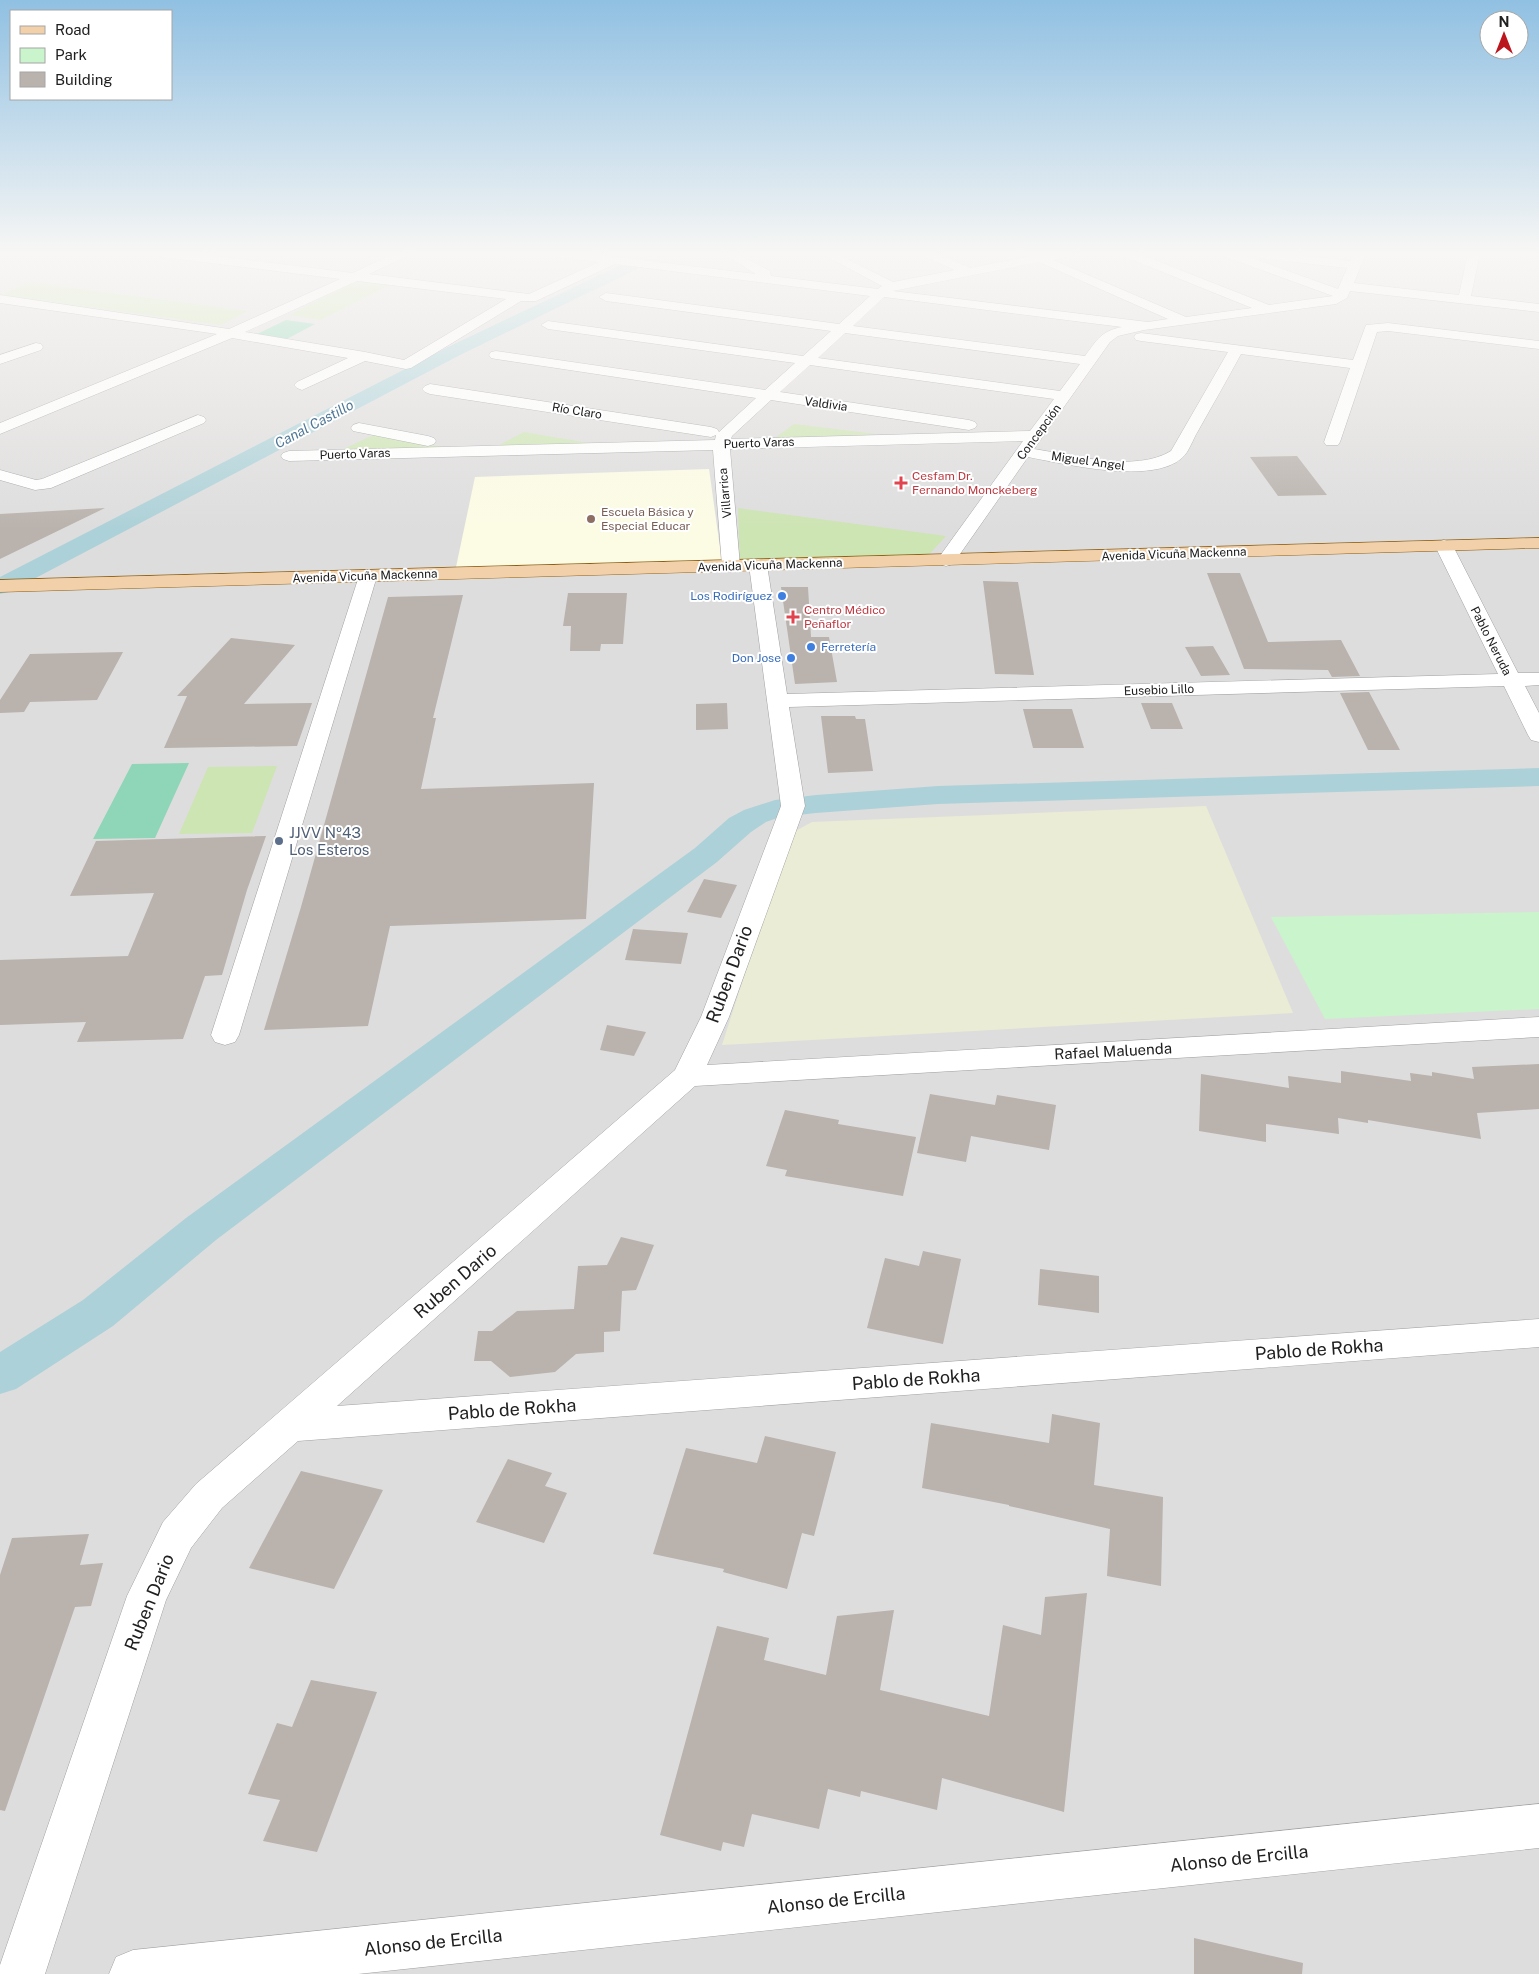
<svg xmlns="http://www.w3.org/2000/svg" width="1539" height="1974" font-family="'Public Sans',sans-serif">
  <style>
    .residential { fill: #dedddd }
    .education { fill: #fcfbe4 }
    .farmland { fill: #ebecd5 }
    .grass { fill: #cde4b3 }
    .park { fill: #caf4cb }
    .pitch { fill: #8ed6b7 }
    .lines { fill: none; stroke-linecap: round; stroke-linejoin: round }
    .canal { fill: #add1d8; fill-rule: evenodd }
    .building { fill: #b9b2ad }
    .minor-casing { stroke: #a1a1a1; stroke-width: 1 }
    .major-casing { stroke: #8c5d10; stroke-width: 1 }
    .minor { fill: #fff; fill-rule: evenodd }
    .major { fill: #f2d0aa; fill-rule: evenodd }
    .health-dot { fill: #e0444e; stroke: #fff; stroke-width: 2 }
    .education-dot { fill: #8d6e63; stroke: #fff; stroke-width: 2 }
    .shop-dot { fill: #3f7fe0; stroke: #fff; stroke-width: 2 }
    .service-dot { fill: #5c6f8a; stroke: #fff; stroke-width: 2 }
    .labels { text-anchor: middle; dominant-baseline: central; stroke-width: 4; stroke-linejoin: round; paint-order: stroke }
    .far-street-label { font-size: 12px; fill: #202020; stroke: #fff }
    .far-health-label { font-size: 12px; fill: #be3a42; stroke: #fff; text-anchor: start }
    .far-education-label { font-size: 12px; fill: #785e54; stroke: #fff; text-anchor: start }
    .far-shop-label { font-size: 12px; fill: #366cbe; stroke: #fff; text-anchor: end }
    .far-water-label { font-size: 14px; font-style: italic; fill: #4f7797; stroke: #fff }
    .service-label { font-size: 15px; fill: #4e5e75; stroke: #fff; text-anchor: start }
    .street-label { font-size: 15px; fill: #202020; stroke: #fff }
    .near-street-label { font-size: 18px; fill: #202020; stroke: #fff }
  </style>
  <rect width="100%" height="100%" fill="#f0ede8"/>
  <path class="residential" d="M0,253h1539v1721h-1539z"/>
  <path class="education" d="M709,469l13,93 -266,5 19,-90z"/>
  <path class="farmland" d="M1206,806l87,207 -571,32 68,-211 22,-12z"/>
  <path class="grass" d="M361,279l31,5 -71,36 -32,-5z
    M30,282l218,29 -27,14 -221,-30z
    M794,424l83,10 -105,6z
    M524,432l77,13 -108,3z
    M373,435l75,13 -109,3z
    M738,508l208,28 -22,24 -184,5z
    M277,766l-25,67 -73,1 29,-67z"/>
  <path class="park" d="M1539,912v97l-214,10 -54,-102z"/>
  <path class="pitch" d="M286,320l29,4 -32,17 -30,-5z
    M189,763l-34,75 -62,1 39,-75z"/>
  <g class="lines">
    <path class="canal" d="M646,253h20l-2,3 -204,99 -451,237 -9,2v-17l448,-230z
      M1539,768v18l-601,18 -122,9 -36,4 -14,5 -15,10 -34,30 -501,378 -103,86 -97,63 -16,5v-42l83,-52 103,-82 509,-370 34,-30 15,-8 31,-10 41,-5 122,-9z"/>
  </g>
  <path class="building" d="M1297,456l30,39 -49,1 -28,-39z
    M105,508l-105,51v-45z
    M1207,573h33l28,69 73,-2 19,36 -28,1 -4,-7 -84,-1z
    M983,581l35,1 16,93 -39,-1z
    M781,587h27l3,50h18l8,45 -42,2z
    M568,593h59l-4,51h-22l-1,7h-30l1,-25h-8z
    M463,595l-30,123h3l-15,71 173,-6 -8,136 -196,7 -22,100 -104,4 37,-123 87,-310z
    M231,638l64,7 -51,59 68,-1 -15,43 -133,2 23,-52h-10z
    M1213,646l17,29 -29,1 -16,-29z
    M123,652l-26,48 -67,2 -6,10 -24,1v-13l30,-46z
    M1369,692l31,58h-32l-28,-57z
    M727,703l1,26 -32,1v-26z
    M1141,703h31l11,26h-32z
    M1023,709h49l12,39h-51z
    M821,716h34l1,3h9l8,52 -45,2z
    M266,836l-19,54 -25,85 -17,1 -22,63 -106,3 9,-20 -86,3v-65l128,-4 26,-63 -84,3 26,-55z
    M704,879l33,6 -16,33 -34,-6z
    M633,929l55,4 -7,31 -56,-4z
    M607,1025l39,7 -12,24 -34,-6z
    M1539,1064v45l-62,4 4,26 -113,-19v3l-30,-5 1,16 -73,-10v18l-67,-11 2,-57 88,14 -1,-12 53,7v-12l70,10 -1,-8 22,3v-4l42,7 -2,-12z
    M930,1094l65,11 2,-10 59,10 -7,45 -78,-14 -5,26 -49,-9z
    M785,1110l54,10 -1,4 78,13 -13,59 -118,-20 2,-6 -21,-4z
    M621,1237l33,8 -18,45 -14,1 -2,40 -16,1v20l-28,2 -21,18 -45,5 -19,-16h-17l4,-30h14l25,-20 57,-2 4,-43 29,-1z
    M923,1251l38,8 -18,85 -76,-16 18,-70 34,8z
    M1040,1269l59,7v37l-61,-8z
    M1052,1414l48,9 -6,62 69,12 -2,89 -54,-10 3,-47 -101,-23v-1l-87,-17 9,-65 118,20z
    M765,1436l71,16 -22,84 -12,-3 -15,56 -64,-17 1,-3 -71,-15 33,-106 71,15z
    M508,1459l44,14 -7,13 22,7 -23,50 -68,-21z
    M301,1471l82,19 -49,99 -85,-21z
    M89,1534l-9,31 23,-2 -12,43 -16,1 -70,204 -5,-1v-235l12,-37z
    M1087,1593l-23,219 -122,-34 -5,32 -76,-19 -1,6 -32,-8 -9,40 -67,-15 -8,33 -21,-5 -2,9 -61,-16 57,-209 52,12 -5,22 62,15 11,-59 57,-6 -14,80 109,26 14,-91 38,10 4,-38z
    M311,1680l66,12 -60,160 -54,-11 17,-41 -32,-6 29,-71 15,4z
    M1194,1938l109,25 -1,11h-108z"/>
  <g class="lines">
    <g class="minor-casing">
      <path id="minor" d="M156,253h34l163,20 41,-20h15l-2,3 -38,18 160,20 70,-32 -42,-5 -4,-1 -2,-3h33l172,21 -34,-21h14l34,18 1,5 107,13 4,-3 -62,-33h15l58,29 62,-12 -32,-14 -2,-3h15l34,15 61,-12 6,-3h38l-2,3 -20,4 133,57 66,-9 -129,-52 -2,-3h16l132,52 64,-9 -110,-40 -2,-3h17l100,36 9,-21 -88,-10 -6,-4 27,-1 70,8 4,-8h12l-12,30 105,12 9,-42h12l-9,43 68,8v8l-189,-21 -3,7 -11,6 -192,26 -26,6 -8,6 -76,107c40,6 101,24 137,2l57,-99 -87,-11 -5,-1 -2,-3 2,-3 5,-1 212,27 13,-35 22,-2 151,18v8l-151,-18 -11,1 -37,110 -2,3h-12l-2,-3 26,-74 -109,-14c-14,26 -29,52 -43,77 -5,8 -9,21 -16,27 -30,27 -117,6 -154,-1l-75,107 -7,2 -7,-2 -2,-4 86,-119 -293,8 10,117 -2,4 -7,2 -7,-2 -2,-4 -9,-116 -424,11 -6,-2 -2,-3 2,-3 6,-2 426,-11 1,-5 -5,2 -281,-43 -5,-2 -3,-3 3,-3 5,-2 281,43 6,2 2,3 37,-34 -260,-39 -5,-1 -2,-3 2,-3 5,-1 269,39 30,-27 -247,-34 -7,-4 7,-4 255,35 28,-25 -225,-30 -7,-4 7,-4 233,31 31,-28 -255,-32 -79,37h-15l-110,67 -5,1 -41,-8 -63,29 -5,-2 -3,-3 3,-3 51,-24 -116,-20 -232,96v-11l217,-89 -217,-31v-8l229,34 111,-50 -178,-22zM1039,262l129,57 -20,3 -255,-31zM357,281l149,18 -102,61 -39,-8 -120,-20zM884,297l238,30c-21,4 -25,13 -37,29l-232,-30zM845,333l235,31 -20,27 -242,-33zM810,365l244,34 -24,32 -299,8 1,-3 39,-36 198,30 6,-2 2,-3 -2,-3 -6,-2 -189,-28z
        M36,343l5,1 2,3 -2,3 -41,14v-9z
        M198,415l6,2 2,3 -2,3 -153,65 -16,2 -35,-10v-10l36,10 6,-1z
        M359,423l69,13 6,2 2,3 -2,3 -6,2 -75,-15 -2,-3 2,-3z
        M1444,540l6,2 3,4 65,127h21v12l-14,1 14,27v29l-8,-2 -3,-5 -24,-49 -715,21 16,99 -76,211 -22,48 832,-48v20l-844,49 -358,320 1202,-87v28l-1241,94 -76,67 -31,40 -25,52 -121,374h-45v-9l127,-369 36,-74 33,-38 479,-414 26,-53 80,-211 -32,-241 2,-4 7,-2 7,2 2,4 20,129 711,-20 -63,-128 3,-4z
        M368,570l7,2 2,4 -138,459 -4,7 -10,3 -10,-3 -4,-7 148,-459 2,-4z
        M1539,1804v44l-1181,126h-249l7,-17 17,-7z"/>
    </g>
    <g class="major-casing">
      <path id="major" d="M1539,538v10l-1539,44v-12z"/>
    </g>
    <use href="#minor" class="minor"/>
    <use href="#major" class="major"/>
  </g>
  <linearGradient id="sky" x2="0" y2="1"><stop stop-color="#90c0e2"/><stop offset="0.48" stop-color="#f8f7f5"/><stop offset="1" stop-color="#f8f7f5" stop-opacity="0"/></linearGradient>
  <rect width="1539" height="529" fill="url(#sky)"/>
  <g class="health-dot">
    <path d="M898.5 475.5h5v5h5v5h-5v5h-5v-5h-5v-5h5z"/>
    <path d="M790.5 609.5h5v5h5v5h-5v5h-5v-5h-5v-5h5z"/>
  </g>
  <circle class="education-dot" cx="591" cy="519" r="5"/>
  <g class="shop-dot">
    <circle cx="782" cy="596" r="5"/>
    <circle cx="811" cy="647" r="5"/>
    <circle cx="791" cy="658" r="5"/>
  </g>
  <circle class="service-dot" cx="279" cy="841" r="5"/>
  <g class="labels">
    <g class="far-street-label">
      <text transform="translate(826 404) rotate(8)">Valdivia</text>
      <text transform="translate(577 411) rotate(9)">Río Claro</text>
      <text transform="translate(1039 432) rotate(-54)">Concepción</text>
      <text transform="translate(759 443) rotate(-2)">Puerto Varas</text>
      <text transform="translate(355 454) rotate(-2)">Puerto Varas</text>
      <text transform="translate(1088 461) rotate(8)">Miguel Angel</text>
      <text transform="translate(725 493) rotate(-95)">Villarrica</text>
      <text transform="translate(1174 554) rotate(-2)">Avenida Vicuña Mackenna</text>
      <text transform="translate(770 565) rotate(-2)">Avenida Vicuña Mackenna</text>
      <text transform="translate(365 576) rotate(-2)">Avenida Vicuña Mackenna</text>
      <text transform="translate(1491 641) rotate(63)">Pablo Neruda</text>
      <text transform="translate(1159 690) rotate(-2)">Eusebio Lillo</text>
    </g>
    <g class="far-health-label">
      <text x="912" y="476">Cesfam Dr.<tspan x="912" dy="14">Fernando Monckeberg</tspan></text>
      <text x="804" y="610">Centro Médico<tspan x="804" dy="14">Peñaflor</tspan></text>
    </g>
    <g class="far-education-label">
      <text x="601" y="512">Escuela Básica y<tspan x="601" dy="14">Especial Educar</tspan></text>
    </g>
    <g class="far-shop-label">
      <text x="772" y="596">Los Rodiríguez</text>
      <text x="821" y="647" text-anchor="start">Ferretería</text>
      <text x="781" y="658">Don Jose</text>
    </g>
    <g class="far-water-label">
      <text transform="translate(314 424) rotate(-28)">Canal Castillo</text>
    </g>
    <g class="service-label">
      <text x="289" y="832">JJVV Nº43<tspan x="289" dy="17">Los Esteros</tspan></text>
    </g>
    <g class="street-label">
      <text transform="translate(1113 1051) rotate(-3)">Rafael Maluenda</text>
    </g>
    <g class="near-street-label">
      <text transform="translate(729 974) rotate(-70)">Ruben Dario</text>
      <text transform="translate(455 1281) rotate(-41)">Ruben Dario</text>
      <text transform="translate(1319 1349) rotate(-4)">Pablo de Rokha</text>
      <text transform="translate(916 1379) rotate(-4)">Pablo de Rokha</text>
      <text transform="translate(512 1409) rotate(-4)">Pablo de Rokha</text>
      <text transform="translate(149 1602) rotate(-68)">Ruben Dario</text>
      <text transform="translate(1239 1858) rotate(-6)">Alonso de Ercilla</text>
      <text transform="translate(836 1900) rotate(-6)">Alonso de Ercilla</text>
      <text transform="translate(433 1942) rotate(-6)">Alonso de Ercilla</text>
    </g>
  </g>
  <rect x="10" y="10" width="162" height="90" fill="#ffffff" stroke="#a6a6a6"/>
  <rect x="20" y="26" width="25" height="8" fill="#f2d0aa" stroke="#a6a6a6"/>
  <text x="55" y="35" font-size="15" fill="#202020">Road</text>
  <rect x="20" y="48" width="25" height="15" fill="#caf4cb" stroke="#a6a6a6"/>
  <text x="55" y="60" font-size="15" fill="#202020">Park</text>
  <rect x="20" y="72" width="25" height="15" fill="#b9b2ad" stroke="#a6a6a6"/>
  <text x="55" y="85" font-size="15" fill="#202020">Building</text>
  <g transform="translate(1504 35)"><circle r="24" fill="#ffffff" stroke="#a6a6a6"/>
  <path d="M0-4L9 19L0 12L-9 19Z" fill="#bb151d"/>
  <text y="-8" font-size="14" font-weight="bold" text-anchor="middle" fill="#202020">N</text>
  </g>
</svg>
